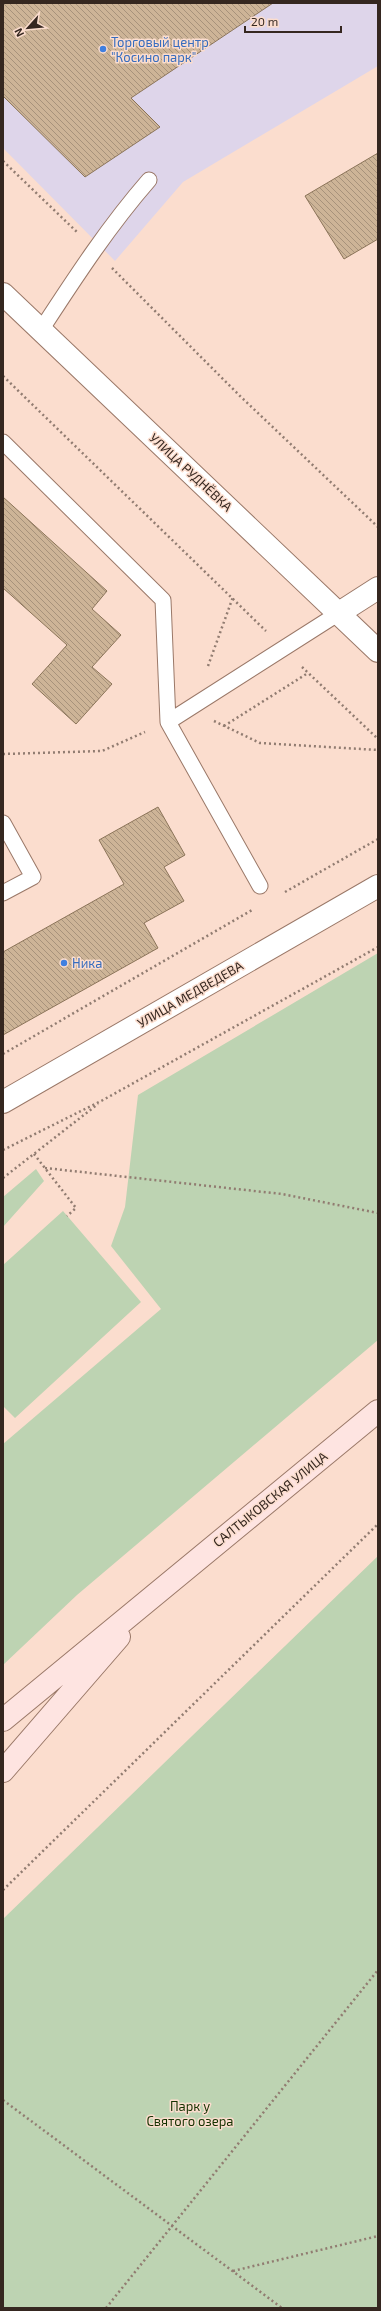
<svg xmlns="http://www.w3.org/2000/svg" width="381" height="2311" font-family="'Exo 2',sans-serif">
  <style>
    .commercial { fill: #ded5ea }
    .green { fill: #bdd3b2 }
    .building { fill: url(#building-back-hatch); stroke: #8b7459 }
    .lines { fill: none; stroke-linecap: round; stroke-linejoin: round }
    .service-casing { stroke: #9a7868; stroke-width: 17 }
    .minor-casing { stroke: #9a7868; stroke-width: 24 }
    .tertiary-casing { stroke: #9a7868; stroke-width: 24 }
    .secondary-casing { stroke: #9a7868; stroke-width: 24 }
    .path { stroke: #917c71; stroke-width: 2.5; stroke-dasharray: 2 3; stroke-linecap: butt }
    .service { stroke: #fff; stroke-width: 15 }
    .minor { stroke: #fff; stroke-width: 22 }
    .tertiary { stroke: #fff; stroke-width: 22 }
    .secondary { stroke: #fee4e1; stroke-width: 22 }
    .shop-dot { fill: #3f7fe0; stroke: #fbddce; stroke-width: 1.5 }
    .labels { text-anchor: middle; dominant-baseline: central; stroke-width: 3; stroke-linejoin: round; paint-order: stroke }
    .shop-label { font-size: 13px; fill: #366cbe; stroke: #fbddce; text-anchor: start }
    .street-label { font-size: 13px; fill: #352720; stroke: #fbddce }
    .park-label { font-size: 13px; fill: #153200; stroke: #fbddce }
  </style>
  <defs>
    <pattern id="building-back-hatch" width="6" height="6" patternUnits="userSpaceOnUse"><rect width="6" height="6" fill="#cdb497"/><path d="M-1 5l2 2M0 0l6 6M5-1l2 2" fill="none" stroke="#a7927b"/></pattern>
  </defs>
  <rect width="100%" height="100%" fill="#fbddce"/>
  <path class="commercial" d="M3,3h375v63l-195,116 -68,79 -112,-113z"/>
  <path class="green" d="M378,953v387l-301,255 -74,70v-221l158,-135 -50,-63 14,-39 13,-112z
    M36,1169l8,12 -41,46v-30z
    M63,1211l78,91 -126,116 -12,-12v-141z
    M378,1556v752h-375v-389z"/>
  <path class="building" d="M3,3h270l-142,95 29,29 -75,50 -82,-81z
    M378,153v86l-34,20 -39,-63z
    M3,497l104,94 -15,18 29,26 -29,32 20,17 -36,40 -44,-40 35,-39 -64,-57z
    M158,807l27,48 -21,12 20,34 -40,22 14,25 -155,87v-83l121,-68 -25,-44z"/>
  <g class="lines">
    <g class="service-casing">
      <path id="service" d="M41,330c34,-52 67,-103 108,-150
        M3,442l160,158 5,122 92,164
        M168,722l171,-109
        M3,823l30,54 -30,16"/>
    </g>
    <g class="minor-casing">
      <path id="minor" d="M3,1102l375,-216"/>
    </g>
    <g class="tertiary-casing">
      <path id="tertiary" d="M3,294l375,357
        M339,613l39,-25"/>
    </g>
    <g class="secondary-casing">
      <path id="secondary" d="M3,1720l375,-309
        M3,1771l116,-134"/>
    </g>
    <path class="path" d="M3,161l75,72
      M112,268l128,128 138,131
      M3,376l263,255
      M208,666l25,-69
      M302,667l76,72
      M214,721l46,22 118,7
      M224,726l84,-53
      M3,754l99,-3 43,-19
      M285,892l93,-53
      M3,1054l249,-144
      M3,1150l100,-50 275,-153
      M34,1154l42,54 -9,8
      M45,1168l237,26 96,19
      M3,1178l95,-74
      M3,1890l375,-366
      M3,2100l279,208
      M233,2271l145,-35
      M106,2308l272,-338"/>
    <use href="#service" class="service"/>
    <use href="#minor" class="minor"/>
    <use href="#tertiary" class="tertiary"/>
    <use href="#secondary" class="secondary"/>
  </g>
  <g class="shop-dot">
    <circle cx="103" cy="49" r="4"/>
    <circle cx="64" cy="963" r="4"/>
  </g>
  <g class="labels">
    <g class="shop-label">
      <text x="111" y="42">Торговый центр<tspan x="111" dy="15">"Косино парк"</tspan></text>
      <text x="72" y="963">Ника</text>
    </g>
    <g class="street-label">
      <text transform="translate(191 472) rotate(43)">УЛИЦА РУДНЁВКА</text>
      <text transform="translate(190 994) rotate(-30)">УЛИЦА МЕДВЕДЕВА</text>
      <text transform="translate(270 1499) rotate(-39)">САЛТЫКОВСКАЯ УЛИЦА</text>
    </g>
    <g class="park-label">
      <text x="190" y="2106">Парк у<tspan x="190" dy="15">Святого озера</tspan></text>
    </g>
  </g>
  <rect width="381" height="2311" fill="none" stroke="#352720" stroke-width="8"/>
  <g transform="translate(28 28) rotate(243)" stroke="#fbddce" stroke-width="3" paint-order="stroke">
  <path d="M0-3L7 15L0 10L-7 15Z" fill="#352720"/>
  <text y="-6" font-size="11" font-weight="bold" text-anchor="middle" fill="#352720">N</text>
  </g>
  <path d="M245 26v6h96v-6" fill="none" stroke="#352720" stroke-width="2"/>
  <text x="251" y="26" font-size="12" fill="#352720" stroke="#fbddce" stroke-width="3" paint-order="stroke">20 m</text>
</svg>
